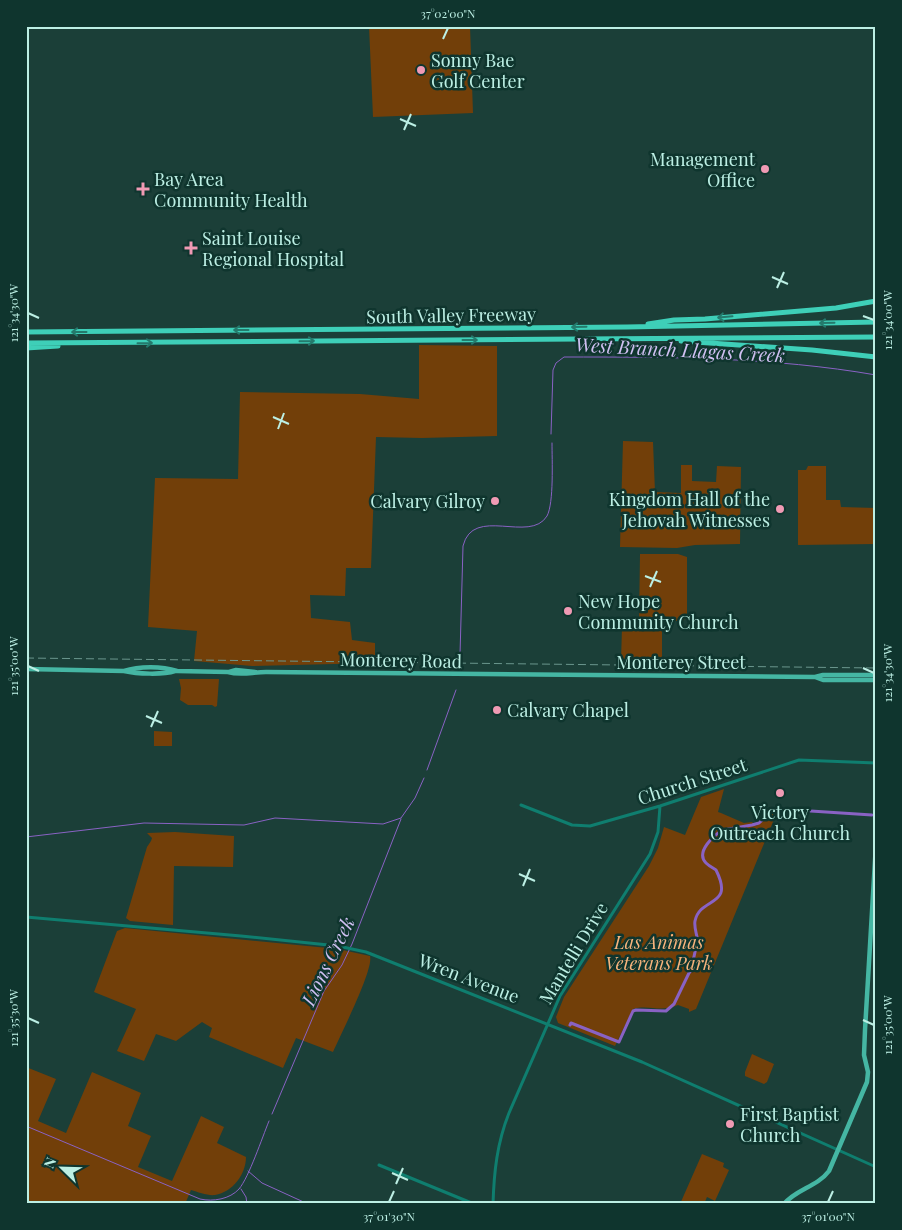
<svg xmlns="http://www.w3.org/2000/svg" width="902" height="1230" font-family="'Playfair Display',serif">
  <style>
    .green { fill: #723f09 }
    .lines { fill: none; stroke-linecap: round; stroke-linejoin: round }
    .stream { stroke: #8962c4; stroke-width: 1 }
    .canal { stroke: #8962c4; stroke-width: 3 }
    .minor { stroke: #0f7e6f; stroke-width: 3 }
    .major { stroke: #45b6a3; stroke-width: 4.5 }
    .highway { stroke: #3ecfb8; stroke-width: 5 }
    .rail { stroke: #6a968d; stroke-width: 1; stroke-dasharray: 8 4; stroke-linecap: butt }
    .oneway { stroke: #247a6c }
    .ticks { fill: none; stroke: #bcefe4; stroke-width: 2 }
    .poi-dot { fill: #f09ab4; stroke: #0f352e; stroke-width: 2 }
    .labels { text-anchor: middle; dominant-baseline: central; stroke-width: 5; stroke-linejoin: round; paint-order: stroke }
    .poi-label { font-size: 18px; fill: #bcefe4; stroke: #0f352e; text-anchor: start }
    .street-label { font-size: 18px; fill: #bcefe4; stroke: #0f352e }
    .park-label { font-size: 18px; font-style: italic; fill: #f8b47d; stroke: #0f352e }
    .water-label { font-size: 19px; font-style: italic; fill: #d0c0f2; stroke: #0f352e }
    .neatline { fill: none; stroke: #bcefe4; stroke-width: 2 }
    .ticks-label { font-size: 12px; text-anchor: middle; fill: #bcefe4 }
  </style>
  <rect width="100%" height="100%" fill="#1b3f38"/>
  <path class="green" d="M369,26h101l3,87 -100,4z
    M419,345l78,1v90l-75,2 -46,-1 -5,131h-25l-1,28 -35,-1 1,23 39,4 2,18 23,3v20l-123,3 -58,-5 3,-30 -49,-4 7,-149 83,1 2,-87 120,2 59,5z
    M623,441l30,1 2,50 26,1v-28h11v16l24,1 1,-16 24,1 -1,77 -45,1 -18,3 -57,-1z
    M808,466h18v34h14l1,7 35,1v36l-78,1v-75h8z
    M640,554h38l9,3v59l-4,5 -44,-1z
    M622,627l40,1v33h-41z
    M179,679h40l-2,27 -2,1 -3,-2h-24l-8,-5 1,-12z
    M154,731l18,1v14h-18z
    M724,789l-6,23 3,1 23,10 8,-1 4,4 16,-13 5,-1 -81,197 -7,3v-3l-11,-4c-18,8 -29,-1 -45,4l-18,37 -57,-23 -2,-6 8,-20 85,-131 9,-18 6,-21 21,8 16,-38z
    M175,832l59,4 -1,31 -59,-1 -1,59 -43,-4 -4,-3 21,-71 4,-6 1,-3 -5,-5z
    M125,928l213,21 32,7c4,13 -30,80 -37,96l-37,-14 -13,30 -74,-31 3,-9 -10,-6 -26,19 -20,-7 -12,27 -27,-10 19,-42 -42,-17 23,-61z
    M752,1054l22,10 -7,18 -3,2 -19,-8v-4z
    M26,1067l30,12 -18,42 28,12 26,-61 49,21 -13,33 23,10 -13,31 34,14 29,-65 23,11 -7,16 29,14c0,17 -13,35 -31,38 -7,1 -17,-3 -24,-5l-6,14h-159z
    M702,1154l22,9 -1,4 6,3 -14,31 -8,-4 -3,7h-24z"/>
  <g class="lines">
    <path class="stream" d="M551,434l2,-64 3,-7 8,-6c104,0 209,0 312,18
      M460,655l3,-109c10,-41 67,-2 84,-30 7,-13 5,-56 5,-73
      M427,770l29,-80
      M26,837l118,-14 100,2 31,-7 108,6 18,-6 14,-20 9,-20
      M272,1114l52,-123 18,-26 10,-21 49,-125
      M26,1126l174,73c13,3 30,0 39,-10 10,-12 23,-51 30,-68
      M248,1171l14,12 46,21
      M241,1189l5,8 1,7"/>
    <path class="canal" d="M690,972c3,-11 7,-24 7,-35 -1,-5 -3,-11 -2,-16 5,-25 40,-13 21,-51 -3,-2 -7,-4 -10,-7 -11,-11 8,-28 17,-33l29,-5 7,-2 13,-12 8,-2 92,6
      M570,1025l1,-2 48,19 14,-31 3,-1 30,1 8,-7 15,-31"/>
    <path class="minor" d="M521,805l51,20 18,1 70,-20 139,-46 77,3
      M26,917l215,19 97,10 28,6 276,110 234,105
      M379,1165l95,39
      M493,1204c1,-32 4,-61 16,-91l51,-117 90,-142 8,-22 2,-26"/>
    <path class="major" d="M26,669l98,2c13,3 39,4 51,0
      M124,671c15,-5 38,-5 53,0l51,1c13,4 24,0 38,0l549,5 8,3h53
      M229,672l7,-2 19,2
      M815,677l8,-2h53
      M784,1204c12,-15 33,-17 45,-33l38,-89 1,-10 -4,-17 1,-25 11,-186"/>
    <path class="highway" d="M648,324l26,-4 31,-1 131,-11 40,-7
      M26,332l601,-5 249,-5
      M681,341l131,9 64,7
      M26,343l850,-6
      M26,348l32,-2"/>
    <path class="rail" d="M26,658l850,10"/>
  </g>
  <defs><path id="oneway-shaft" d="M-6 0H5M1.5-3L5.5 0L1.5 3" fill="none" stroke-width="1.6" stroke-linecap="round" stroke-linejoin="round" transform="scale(1.25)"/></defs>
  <g class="oneway">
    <use href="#oneway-shaft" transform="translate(725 317) rotate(175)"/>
    <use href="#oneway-shaft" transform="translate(827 323) rotate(179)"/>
    <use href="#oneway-shaft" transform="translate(579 327) rotate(179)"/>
    <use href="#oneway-shaft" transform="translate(241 330) rotate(180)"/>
    <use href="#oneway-shaft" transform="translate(79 332) rotate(-180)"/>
    <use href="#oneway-shaft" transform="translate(470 340)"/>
    <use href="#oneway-shaft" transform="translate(307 341) rotate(-1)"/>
    <use href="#oneway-shaft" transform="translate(145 343) rotate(-1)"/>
  </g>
  <path class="ticks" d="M443,39l5,-11M400,119l16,7M404,130l7,-16M772,277l16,7M777,288l7,-16M28,313l11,5M863,316l11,4M273,417l16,7M278,429l6,-16M645,576l16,6M650,587l7,-16M28,666l11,5M863,668l11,5M146,716l16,7M151,727l7,-16M519,874l16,7M523,886l7,-17M28,1018l11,5M863,1020l11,5M392,1173l16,7M396,1184l7,-16M389,1202l5,-11M828,1202l5,-11"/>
  <g class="poi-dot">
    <circle cx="421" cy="70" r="5"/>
    <circle cx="765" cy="169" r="5"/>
    <path d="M140.5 181.5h5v5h5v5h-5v5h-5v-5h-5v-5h5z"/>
    <path d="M188.5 240.5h5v5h5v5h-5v5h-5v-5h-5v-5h5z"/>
    <circle cx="495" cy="501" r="5"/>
    <circle cx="780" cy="509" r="5"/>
    <circle cx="568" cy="611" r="5"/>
    <circle cx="497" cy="710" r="5"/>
    <circle cx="780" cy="793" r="5"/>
    <circle cx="730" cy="1124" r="5"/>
  </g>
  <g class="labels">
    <g class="poi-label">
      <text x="431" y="60">Sonny Bae<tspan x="431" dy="21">Golf Center</tspan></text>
      <text x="755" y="159" text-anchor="end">Management<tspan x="755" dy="21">Office</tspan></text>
      <text x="154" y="179">Bay Area<tspan x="154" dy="21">Community Health</tspan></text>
      <text x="202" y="238">Saint Louise<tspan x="202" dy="21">Regional Hospital</tspan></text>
      <text x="770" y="499" text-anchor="end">Kingdom Hall of the<tspan x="770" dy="21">Jehovah Witnesses</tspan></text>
      <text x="485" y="501" text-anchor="end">Calvary Gilroy</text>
      <text x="578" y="601">New Hope<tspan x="578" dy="21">Community Church</tspan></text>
      <text x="507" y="710">Calvary Chapel</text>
      <text x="780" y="812" text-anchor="middle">Victory<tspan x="780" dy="21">Outreach Church</tspan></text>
      <text x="740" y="1114">First Baptist<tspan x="740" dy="21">Church</tspan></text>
    </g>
    <g class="street-label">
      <text transform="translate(451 315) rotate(-1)">South Valley Freeway</text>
      <text transform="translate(401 660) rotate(1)">Monterey Road</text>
      <text x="681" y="662">Monterey Street</text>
      <text transform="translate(692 781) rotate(-18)">Church Street</text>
      <text transform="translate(573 953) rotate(-59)">Mantelli Drive</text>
      <text transform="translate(469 978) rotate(21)">Wren Avenue</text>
    </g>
    <g class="park-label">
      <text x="659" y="942">Las Animas<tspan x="659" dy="21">Veterans Park</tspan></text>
    </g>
    <g class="water-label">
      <text transform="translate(680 349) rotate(3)">West Branch Llagas Creek</text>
      <text transform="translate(327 961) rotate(-64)">Lions Creek</text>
    </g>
  </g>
  <rect width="902" height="1230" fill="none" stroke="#0f352e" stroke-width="55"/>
  <g transform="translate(62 1168) rotate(293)" stroke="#0f352e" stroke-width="4" paint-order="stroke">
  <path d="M0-4L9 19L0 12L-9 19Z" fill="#bcefe4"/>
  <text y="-8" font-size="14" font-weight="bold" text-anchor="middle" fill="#bcefe4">N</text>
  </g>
  <rect x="28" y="28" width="846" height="1174" class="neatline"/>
  <g class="ticks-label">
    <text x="448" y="18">37°02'00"N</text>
    <text transform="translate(14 313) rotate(-90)" y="4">121°34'30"W</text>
    <text transform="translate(888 320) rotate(-90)" y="4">121°34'00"W</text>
    <text transform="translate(14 666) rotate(-90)" y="4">121°35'00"W</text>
    <text transform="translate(888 673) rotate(-90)" y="4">121°34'30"W</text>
    <text transform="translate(14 1018) rotate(-90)" y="4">121°35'30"W</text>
    <text transform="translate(888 1025) rotate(-90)" y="4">121°35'00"W</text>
    <text x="389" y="1221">37°01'30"N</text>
    <text x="828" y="1221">37°01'00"N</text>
  </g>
</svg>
